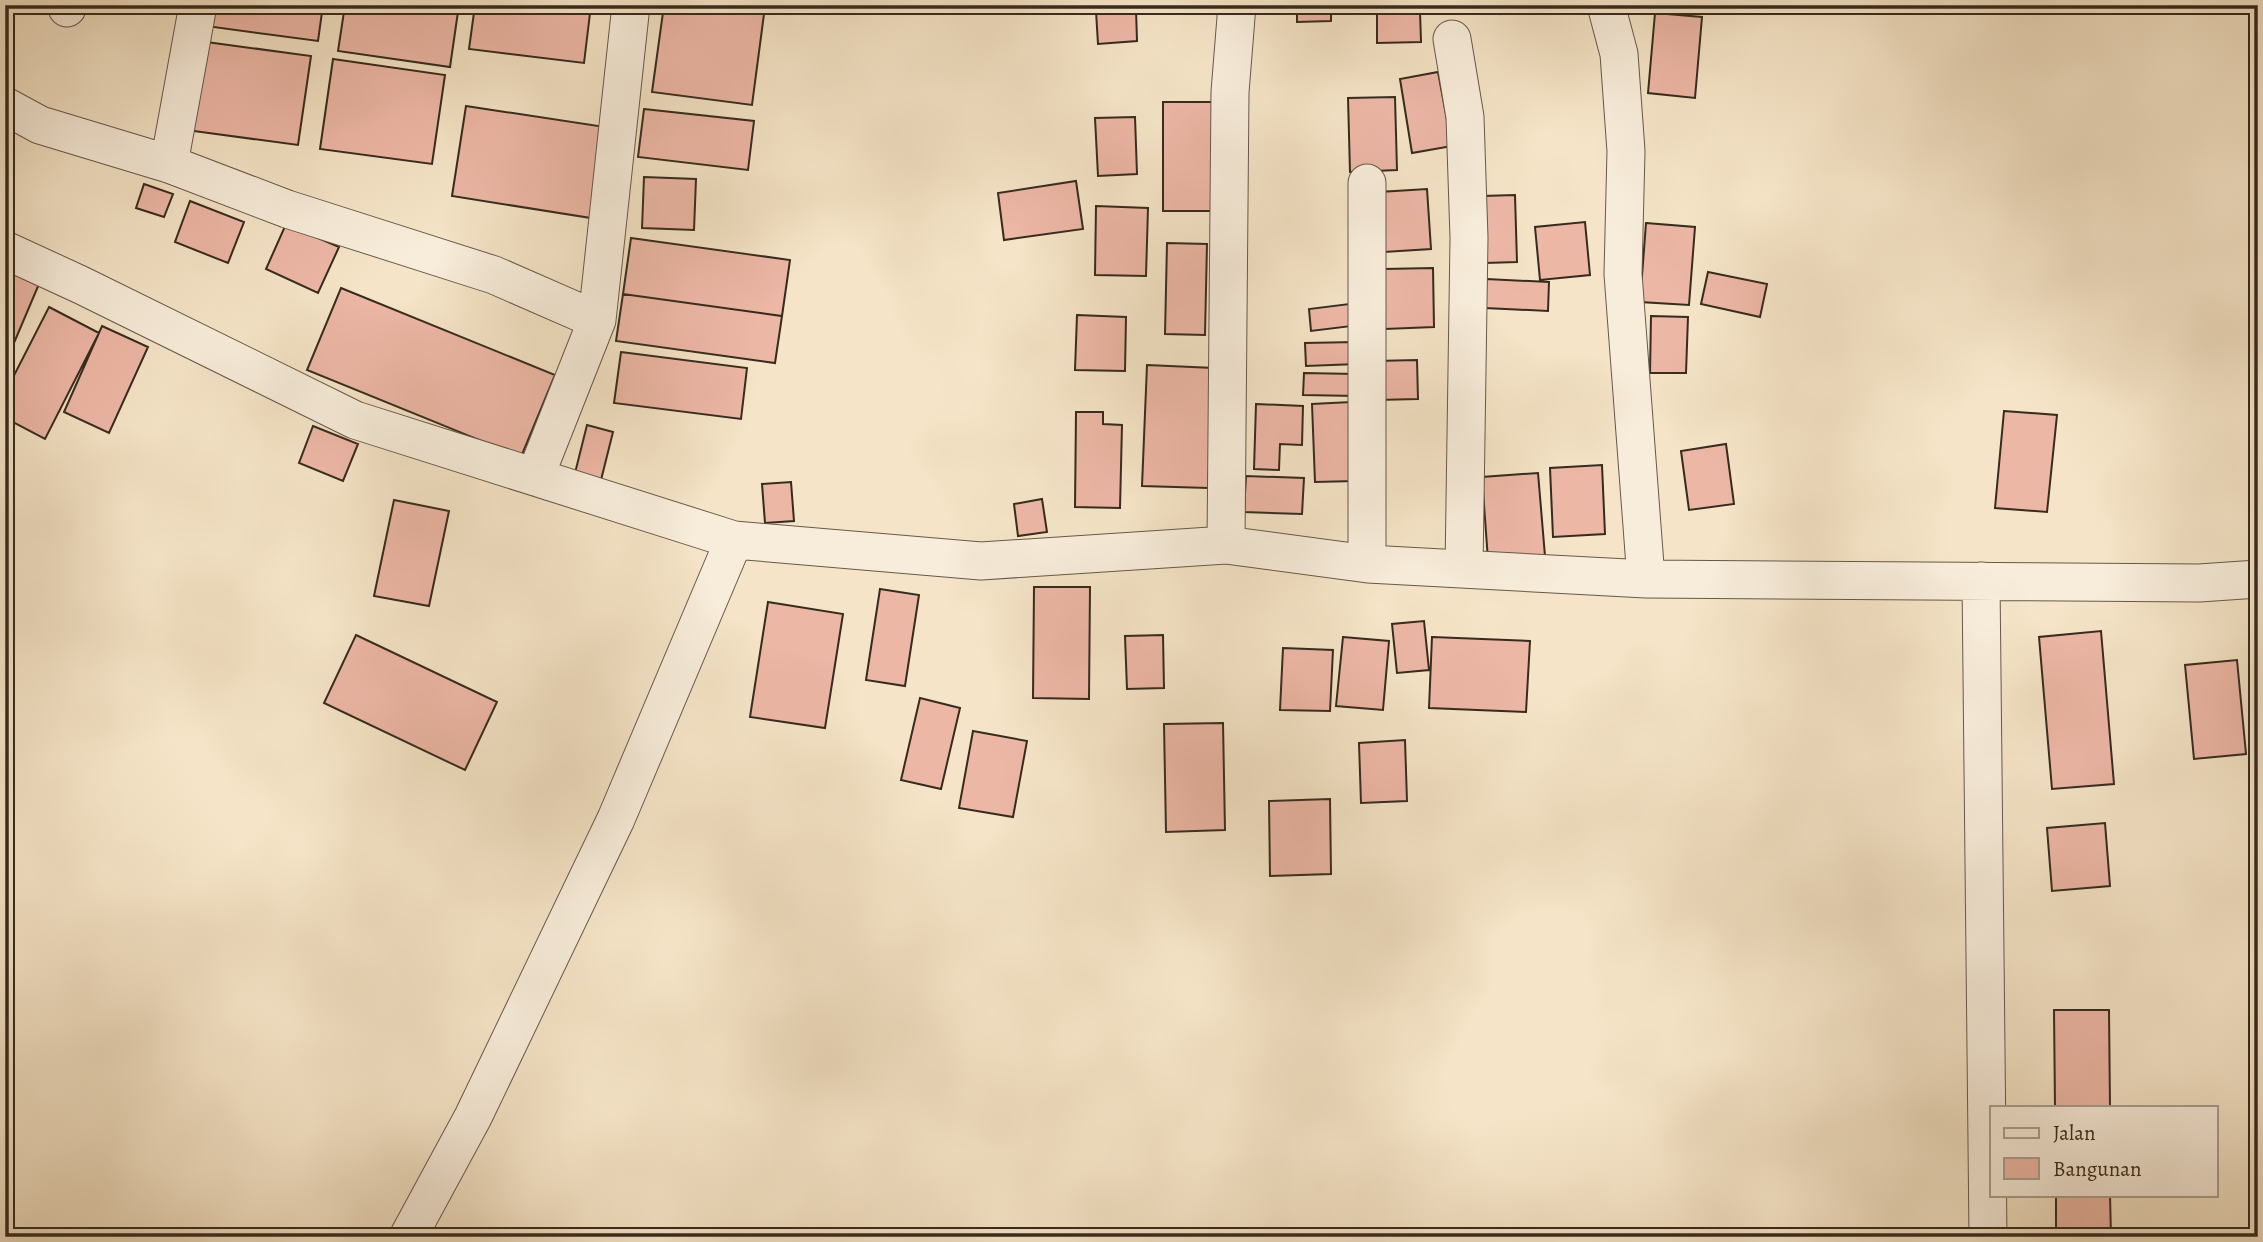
<svg xmlns="http://www.w3.org/2000/svg" width="2263" height="1242" font-family="Alegreya,serif">
  <style>
    .building { fill: #edb7a6; stroke: #362b1d; stroke-width: 2 }
    .lines { fill: none; stroke-linecap: round; stroke-linejoin: round }
    .minor-casing { stroke: #665948; stroke-width: 39 }
    .minor { stroke: #f8eddb; stroke-width: 37 }
  </style>
  <rect width="100%" height="100%" fill="#f5e4c7"/>
  <filter id="stains"><feTurbulence type="fractalNoise" baseFrequency=".00286" numOctaves="4"/><feColorMatrix values="0 0 0 0 .2 0 0 0 0 .09 0 0 0 0 .02 0 0 0 .5 -.17"/></filter>
  <radialGradient id="worn" r=".72"><stop offset=".6" stop-color="#630" stop-opacity="0"/><stop offset="1" stop-color="#630" stop-opacity=".3"/></radialGradient>
  <path class="building" d="M127,5h49l-2,8z
    M210,5h113l-5,36 -112,-15z
    M345,5h114l-9,62 -112,-16z
    M475,5h116l-7,58 -115,-14z
    M664,5h33l67,9 -12,91 -100,-13z
    M1297,5h34v16l-34,1z
    M1499,5h38l-36,9z
    M1136,9l1,32 -39,3 -2,-33z
    M1420,11l1,31 -44,1v-31z
    M1655,13l47,4 -7,81 -47,-5z
    M199,41l112,15 -13,89 -112,-15z
    M333,59l112,16 -13,89 -112,-15z
    M1438,72l14,74 -40,7 -12,-74z
    M1395,97l2,73 -47,2 -2,-74z
    M1163,102h55l-1,109h-54z
    M466,106l139,21 -14,91 -139,-22z
    M644,109l110,12 -6,49 -110,-13z
    M1135,117l2,57 -39,2 -3,-58z
    M644,177l52,2 -2,51 -52,-2z
    M1076,181l7,48 -79,11 -6,-47z
    M144,184l29,10 -9,23 -28,-9z
    M1427,189l4,60 -47,3 -5,-60z
    M1515,195l2,67 -32,1 -3,-67z
    M190,201l54,21 -16,41 -53,-21z
    M1096,206l52,2 -2,68 -51,-1z
    M1585,222l5,53 -50,5 -5,-53z
    M1646,223l49,4 -6,78 -49,-3z
    M286,224l53,23 -21,46 -52,-24z
    M631,238l159,22 -8,56 -159,-22z
    M1167,243l40,1 -2,91 -40,-1z
    M1433,268l1,59 -49,2 -1,-60z
    M5,270l34,14 -28,66 -6,-2z
    M1708,272l59,12 -7,33 -59,-13z
    M1486,279l63,3 -1,29 -63,-3z
    M341,288l214,87 -34,82 -214,-87z
    M623,294l159,22 -7,47 -159,-22z
    M1357,303l3,22 -49,6 -2,-22z
    M49,307l50,26 -54,106 -40,-21v-25z
    M1077,315l49,2 -1,54 -50,-1z
    M1651,316l37,1 -2,56h-36z
    M102,326l46,21 -39,86 -45,-21z
    M1356,342l1,22 -51,2 -1,-23z
    M621,352l126,16 -6,51 -127,-16z
    M1417,360l1,39 -42,1 -1,-39z
    M1147,365l67,3 -6,120 -66,-2z
    M1304,373l52,1v22l-53,-1z
    M1351,402l4,79 -40,1 -3,-78z
    M1256,404l47,2 -1,39 -22,-1 -1,26 -25,-1z
    M2004,411l53,4 -10,97 -52,-4z
    M1076,412h27v12l19,1 -2,83 -45,-1z
    M587,425l26,7 -12,48 -26,-7z
    M313,426l45,18 -15,37 -44,-18z
    M1726,444l8,60 -45,6 -8,-59z
    M1602,465l3,69 -52,3 -3,-69z
    M1538,473l7,83 -57,4 -6,-83z
    M1246,476l58,2 -2,36 -58,-2z
    M791,482l3,39 -29,2 -3,-39z
    M1042,499l5,33 -29,4 -4,-32z
    M394,500l55,11 -20,95 -55,-10z
    M1034,587h56l-1,112 -56,-1z
    M880,589l39,6 -14,91 -39,-6z
    M768,602l75,12 -18,114 -75,-11z
    M1424,621l5,49 -32,3 -5,-49z
    M2101,631l13,153 -62,5 -13,-152z
    M356,635l141,67 -32,68 -141,-67z
    M1163,635l1,53 -37,1 -2,-53z
    M1343,637l46,4 -6,69 -47,-4z
    M1432,637l98,4 -4,71 -97,-4z
    M1283,648l50,2 -3,61 -50,-1z
    M2237,660l9,94 -52,5 -9,-94z
    M920,698l40,10 -19,81 -40,-9z
    M1223,723l2,107 -59,2 -2,-108z
    M973,731l54,10 -14,76 -54,-9z
    M1405,740l2,61 -46,2 -2,-60z
    M1330,799l1,75 -61,2 -1,-75z
    M2105,823l5,63 -58,5 -5,-63z
    M2054,1010h55l1,97h-55z
    M2056,1195h54l1,42h-55z"/>
  <g class="lines">
    <g class="minor-casing">
      <path id="minor" d="M1606,5l13,49 7,97 -3,123 23,305
        M67,8l1,-3
        M1452,39l13,78 4,121 -5,331
        M5,106l35,19 129,39 118,45 207,66 103,45
        M169,164l29,-159
        M5,250l76,35 274,135 379,120 247,21 245,-16 142,19 278,15 553,4 59,-4
        M535,477l62,-157 34,-315
        M1226,545l4,-453 7,-87
        M1367,564v-381
        M1981,581l7,656
        M408,1237l65,-120 143,-298 118,-279"/>
    </g>
    <use href="#minor" class="minor"/>
  </g>
  <rect width="2263" height="1242" fill="none" stroke="#f5e4c7" stroke-width="28"/>
  <rect x="7" y="7" width="2249" height="1228" fill="none" stroke="#362b1d" stroke-width="3.5"/>
  <rect x="14" y="14" width="2235" height="1214" fill="none" stroke="#362b1d" stroke-width="2"/>
  <rect x="1990" y="1106" width="228" height="91" fill="#f8eddb" stroke="#aa9f8f" stroke-width="2"/>
  <rect x="2004" y="1128" width="35" height="10" fill="#f8eddb" stroke="#aa9f8f" stroke-width="2"/>
  <text x="2053" y="1140" font-size="21" fill="#362b1d">Jalan</text>
  <rect x="2004" y="1158" width="35" height="21" fill="#edb7a6" stroke="#aa9f8f" stroke-width="2"/>
  <text x="2053" y="1176" font-size="21" fill="#362b1d">Bangunan</text>
  <rect width="100%" height="100%" filter="url(#stains)"/>
  <rect width="100%" height="100%" fill="url(#worn)"/>
</svg>
